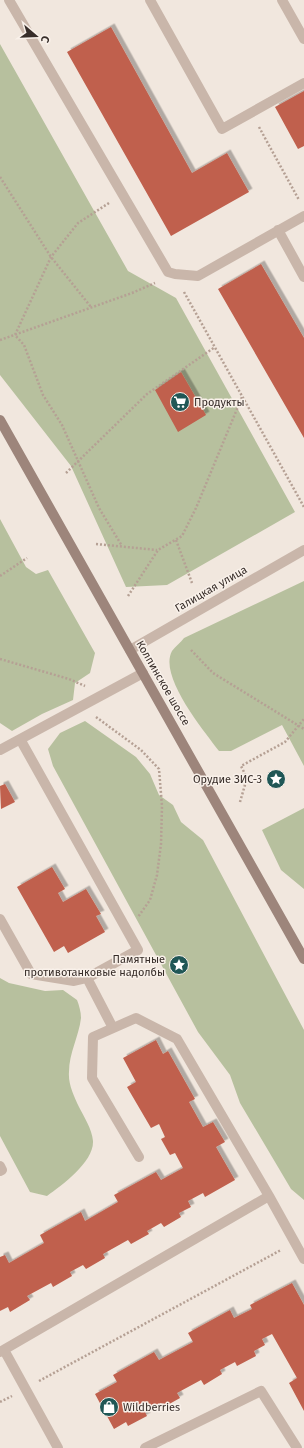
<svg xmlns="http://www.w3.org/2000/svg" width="304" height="1448" font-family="'Fira Sans',sans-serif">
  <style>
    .green { fill: #b7c09e }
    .building { fill: #c0604d; filter: url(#shadow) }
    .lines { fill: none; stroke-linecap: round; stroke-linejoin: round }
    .path { stroke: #b5a094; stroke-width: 2.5; stroke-dasharray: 2 2; stroke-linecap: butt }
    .service { stroke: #c9b6aa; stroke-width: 10 }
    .minor { stroke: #c9b6aa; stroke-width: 10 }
    .secondary { stroke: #9d857b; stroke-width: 10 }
    .labels { text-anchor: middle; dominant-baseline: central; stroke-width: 3; stroke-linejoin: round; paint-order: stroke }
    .poi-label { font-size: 11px; fill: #372d29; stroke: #f9f1ea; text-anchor: start }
    .street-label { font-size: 11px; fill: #372d29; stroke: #f9f1ea }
  </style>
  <defs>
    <filter id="shadow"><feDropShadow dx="3.5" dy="-3.5" stdDeviation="0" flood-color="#0004"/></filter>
  </defs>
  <rect width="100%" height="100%" fill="#f1e7de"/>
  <path class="green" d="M0,44l128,227 48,27 119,214 -128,73 -41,2 -55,-121 -71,-91z
    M0,519l26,48 10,7 12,-4 47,83 -5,20 -15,10 -2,17 -31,14 -30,17 -12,-8z
    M304,581v185l-22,-41 -51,26h-12c-14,-19 -61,-75 -47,-100 3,-4 9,-9 12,-13z
    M85,721l51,36 14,17 9,21 14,10 8,17 22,18 101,190v170l-13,-11 -51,-86 -10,-28 -32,-43 -145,-266 -5,-17 12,-16z
    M304,808v81l-23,-19 -19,-40z
    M0,978l9,5 36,8 18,-1 14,10c2,5 4,12 4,18 -2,18 -12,35 -12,54 -1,12 5,24 10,35 5,10 13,22 14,34 1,21 -31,44 -46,55l-17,-4 -30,-56z"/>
  <path class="building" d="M111,27l81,146 35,-20 22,39 -78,44 -104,-184z
    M304,91v55l-6,3 -23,-42z
    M261,264l43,74v100l-86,-149z
    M181,372l25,43 -28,17 -23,-42z
    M5,784l10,18 -14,7 -1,-23z
    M52,867l13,22 -7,4 5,9 23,-13 15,25 -5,2 9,16 -37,21 -4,-7 -10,6 -37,-65z
    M156,1040l7,14 5,-3 27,48 -6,3 14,25 10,-5 12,20 -9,5 19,33 -30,17 -2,-4 -15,8 3,6 -12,6 2,4 -17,10 -3,-4 -14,8 2,3 -18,10 -3,-4 -25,14 2,4 -19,11 -3,-4 -13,7 2,4 -19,11 -2,-4 -24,13 3,4 -20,12 -2,-5 -8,4v-54l5,-2 4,8 35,-20 -4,-8 41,-23 4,9 33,-19 -4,-7 42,-23 5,8 22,-12 -8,-15 -5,2 -9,-16 4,-2 -6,-13 -8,4 -24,-41 9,-5 -13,-24z
    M292,1283l12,22v106l-15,-28 8,-5 -25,-44 -10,5 3,6 -11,6 2,5 -19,10 -2,-4 -15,8 2,4 -18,11 -3,-5 -24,13 3,5 -16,9 -3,-4 -16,9 2,4 -19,10 -2,-4 -12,7 -19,-35 22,-12 -4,-7 41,-23 5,8 34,-18 -5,-9 42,-23 4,8 18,-9 -2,-4z"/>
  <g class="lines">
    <path class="path" d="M259,127l40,73
      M0,177l51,80 40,50
      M109,203l-31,20 -27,34 -36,78 9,10 19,50 19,30 37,83 23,38
      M184,292l120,215
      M0,340l132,-47 23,-10
      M66,473l81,-79 68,-47
      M176,540l16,43
      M96,544l61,6
      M0,576l27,-18
      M128,596l30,-46 24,-14 14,-28 46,-111
      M191,650l22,23 91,56
      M0,659l69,20 16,7
      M96,717l45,33 18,19 3,37 -1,38 -4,31 -7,25 -12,17
      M240,802l7,-24 -6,-12 44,-24 19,-23
      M39,1381l242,-131
      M0,1402l12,-6"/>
    <path class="service" d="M9,0l159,272 7,2 23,2 106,-60
      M150,0l72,129 82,-46
      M282,0l22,39
      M278,230l26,47
      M0,750l143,-77
      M0,919l31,55 43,7 13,-3 51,-28 -118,-211
      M87,978l26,50
      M139,1157l-47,-79 1,-41 43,-19 41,21 92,157 35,63
      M0,1166l2,4 -2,1
      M4,1350l54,98
      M0,1352l269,-156
      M145,1448l116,-57 36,57"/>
    <path class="minor" d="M130,650l174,-100"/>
    <path class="secondary" d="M0,420l304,539"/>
  </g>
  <defs>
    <g id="supermarket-disc" transform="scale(1)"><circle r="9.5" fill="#205756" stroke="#f9f1ea"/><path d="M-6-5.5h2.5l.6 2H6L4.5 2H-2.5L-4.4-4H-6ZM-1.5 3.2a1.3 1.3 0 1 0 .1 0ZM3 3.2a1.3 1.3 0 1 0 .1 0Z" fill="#fff"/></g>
    <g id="sight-disc" transform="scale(1)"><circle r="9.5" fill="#205756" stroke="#f9f1ea"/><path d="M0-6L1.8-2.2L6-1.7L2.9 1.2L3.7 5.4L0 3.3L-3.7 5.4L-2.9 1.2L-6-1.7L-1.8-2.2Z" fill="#fff"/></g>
    <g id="shop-disc" transform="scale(1)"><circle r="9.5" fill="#205756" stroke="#f9f1ea"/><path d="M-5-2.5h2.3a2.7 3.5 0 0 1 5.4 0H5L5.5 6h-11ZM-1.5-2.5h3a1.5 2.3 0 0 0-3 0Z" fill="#fff"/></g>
  </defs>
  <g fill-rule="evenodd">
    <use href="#supermarket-disc" x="180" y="402"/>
    <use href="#sight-disc" x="276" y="779"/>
    <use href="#sight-disc" x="179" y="965"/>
    <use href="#shop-disc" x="109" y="1407"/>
  </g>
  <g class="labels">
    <g class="poi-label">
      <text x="194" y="402">Продукты</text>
      <text x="262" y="779" text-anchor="end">Орудие ЗИС-3</text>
      <text x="165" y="959" text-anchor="end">Памятные<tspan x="165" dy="13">противотанковые надолбы</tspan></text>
      <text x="123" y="1407">Wildberries</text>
    </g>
    <g class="street-label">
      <text transform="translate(211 589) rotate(-30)">Галицкая улица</text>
      <text transform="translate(163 683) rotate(60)">Колпинское шоссе</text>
    </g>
  </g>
  <g transform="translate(36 36) rotate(109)" stroke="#f9f1ea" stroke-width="3" paint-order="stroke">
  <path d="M0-3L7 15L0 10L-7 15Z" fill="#372d29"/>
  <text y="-6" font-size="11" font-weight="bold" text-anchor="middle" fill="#372d29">С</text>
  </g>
</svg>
